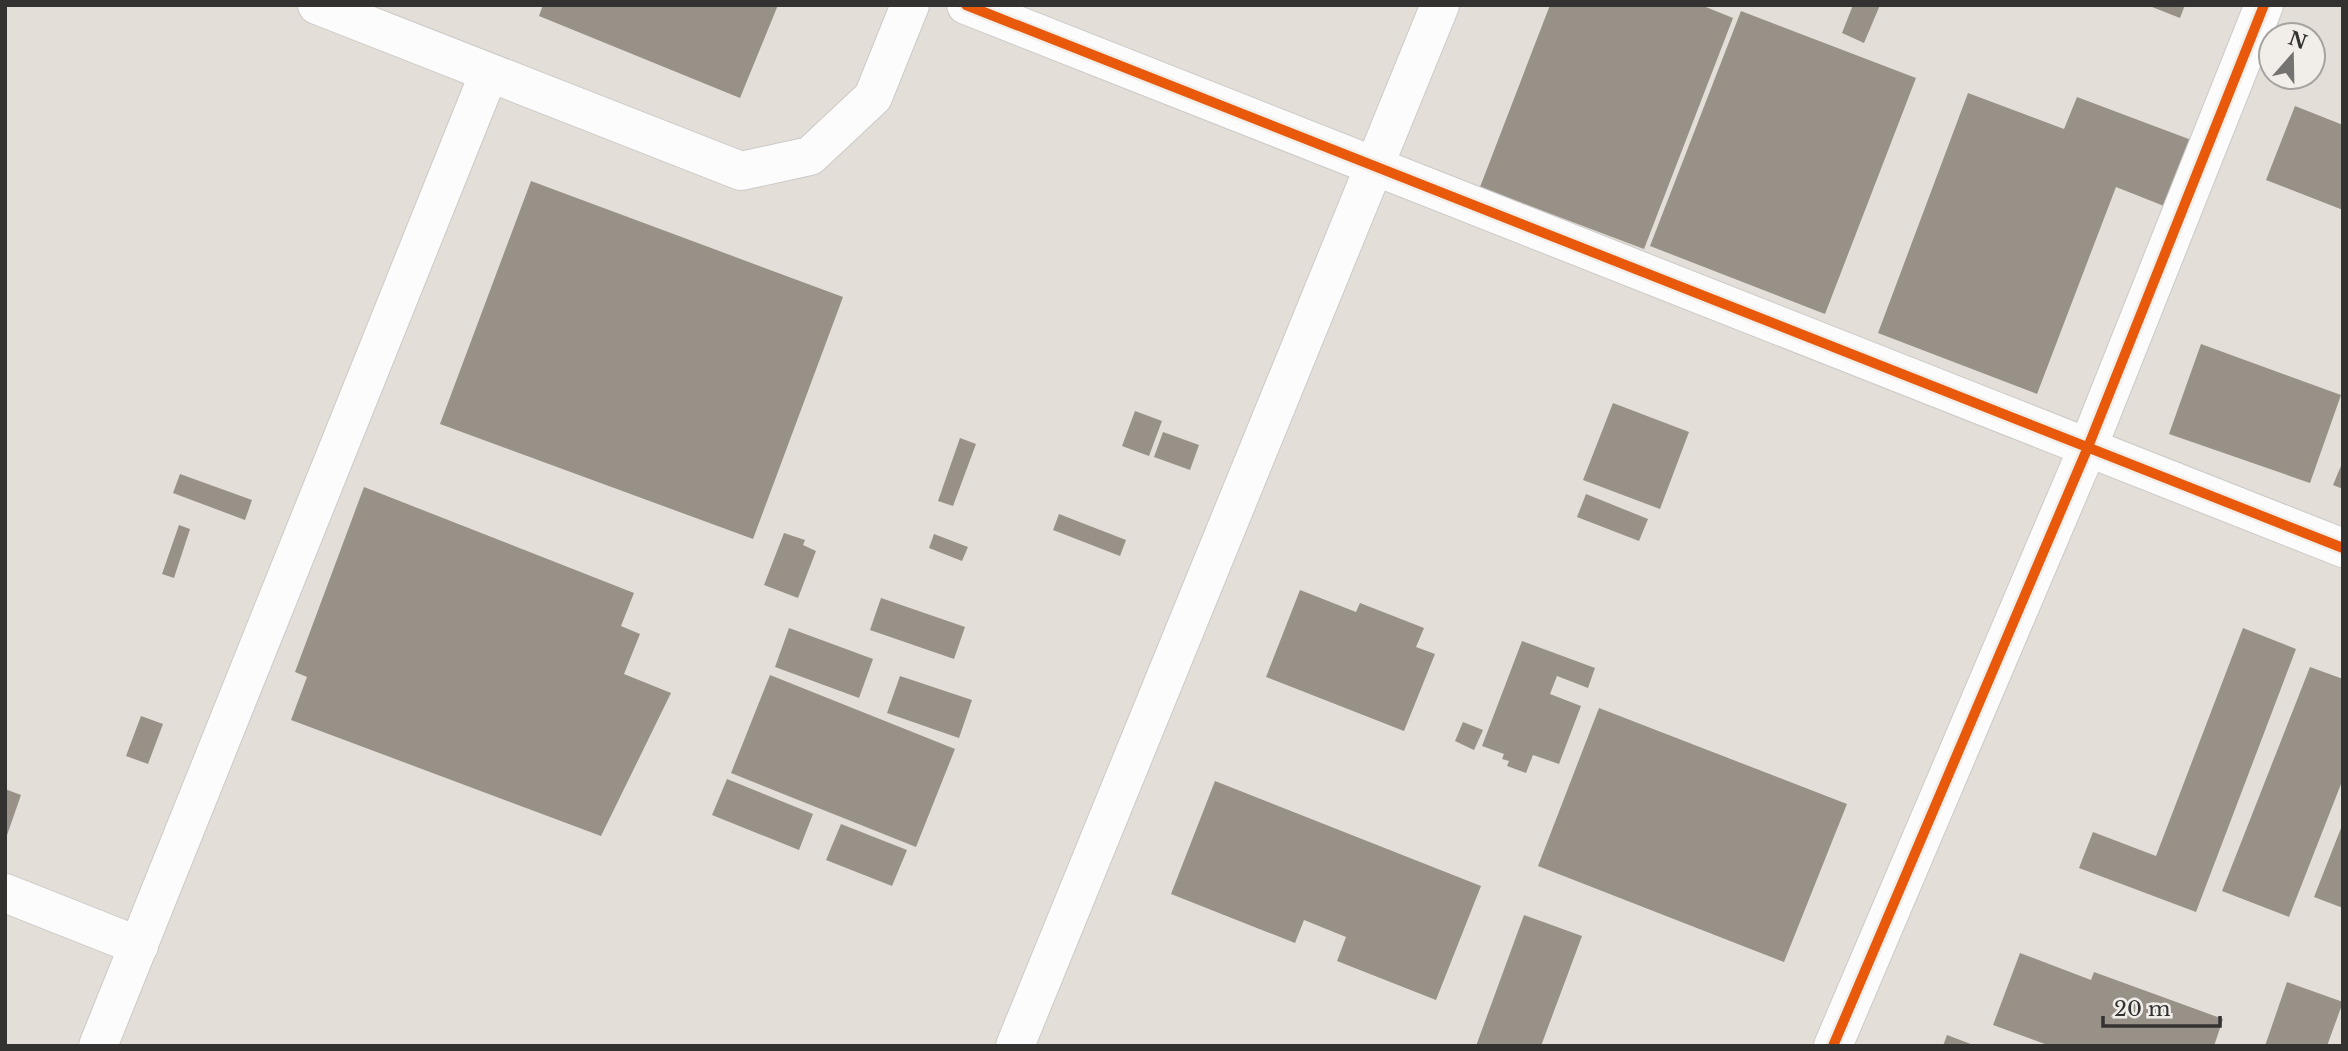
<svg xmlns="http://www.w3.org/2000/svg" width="2348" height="1051" font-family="'Libre Baskerville',serif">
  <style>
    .built { fill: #e3ded7; fill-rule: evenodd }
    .building { fill: #989188 }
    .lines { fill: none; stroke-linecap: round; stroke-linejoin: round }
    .minor-casing { stroke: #cccac8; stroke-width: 40 }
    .minor { stroke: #fdfcfc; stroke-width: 38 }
    .cycleway-casing { stroke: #f1ede9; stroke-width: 15 }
    .cycleway { stroke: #e8590c; stroke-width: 10 }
  </style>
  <rect width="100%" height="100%" fill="#efedeb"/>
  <path class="built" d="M5,5h2338v1041h-2338zM2271,35h42v42h-42z"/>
  <path class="building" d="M543,5h235l-38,93 -201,-82z
    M1550,5h151l32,13 -89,231 -164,-62z
    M1853,5h27l-16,38 -22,-10z
    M2147,5h38l-5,13z
    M1741,11l175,67 -91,236 -175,-68z
    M1968,93l96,36 13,-32 117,44 -25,67 -53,-21 -79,207 -159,-61z
    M2295,106l48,19v85l-77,-30z
    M531,181l312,116 -90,242 -313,-115z
    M2201,344l140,51 -31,88 -141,-49z
    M1613,403l76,29 -29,77 -77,-29z
    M1135,411l27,10 -13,35 -27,-10z
    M1163,432l36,13 -9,25 -36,-13z
    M960,438l16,6 -23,62 -15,-5z
    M2343,461v28l-10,-4z
    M180,474l72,26 -7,20 -72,-27z
    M364,487l270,106 -13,33 19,8 -16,40 47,19 -70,143 -310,-116 16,-43 -12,-5z
    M1586,494l62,25 -9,22 -62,-24z
    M1059,514l67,26 -6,16 -67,-26z
    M179,525l11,4 -16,49 -12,-4z
    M784,533l21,7 -2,5 13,6 -18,47 -34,-13z
    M934,534l34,13 -6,14 -33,-13z
    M1300,590l56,22 4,-9 64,25 -8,19 19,7 -31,77 -138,-54z
    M881,598l84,29 -11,32 -84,-29z
    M789,628l84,31 -14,39 -84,-31z
    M2243,628l53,21 -100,263 -117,-44 14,-36 63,24z
    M1522,641l73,27 -7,20 -31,-12 -7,18 31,12 -22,58 -26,-9 -7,18 -19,-7 2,-5 -7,-2 2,-5 -22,-8z
    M2310,667l33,12v100l-54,138 -67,-26z
    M770,675l185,74 -39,98 -185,-74z
    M900,676l72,24 -13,38 -72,-25z
    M1599,708l248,96 -63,158 -246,-96z
    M141,716l22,8 -15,40 -22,-8z
    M1463,722l20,8 -9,20 -19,-9z
    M727,779l86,35 -14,36 -87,-35z
    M1215,781l266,105 -45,114 -99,-39 9,-24 -42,-17 -9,23 -124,-49z
    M5,789l16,6 -15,43h-1z
    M2343,823v85l-29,-11z
    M841,824l66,26 -15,36 -66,-26z
    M1524,915l58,21 -41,110h-65z
    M2020,953l71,27 3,-8 129,47 -9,27h-164l-57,-21z
    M2287,982l56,20 -16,44h-62z
    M1947,1035l29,11h-33z"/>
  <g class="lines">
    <g class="minor-casing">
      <path id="minor" d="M317,5l424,166 69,-15 63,-59 37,-92
        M966,5l1377,543
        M5,893l134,53
        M98,1046l391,-973
        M1015,1046l425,-1041
        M1833,1046l255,-599 176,-442"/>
    </g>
    <use href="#minor" class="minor"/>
    <g class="cycleway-casing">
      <path id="cycleway" d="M966,5l1377,543
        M1833,1046l255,-599 176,-442"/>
    </g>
    <use href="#cycleway" class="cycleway"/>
  </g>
  <rect width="2348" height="1051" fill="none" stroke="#333230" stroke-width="14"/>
  <g transform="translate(2292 56) rotate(20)"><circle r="33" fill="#f1ede9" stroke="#a5a29f" stroke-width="2"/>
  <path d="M0-5L12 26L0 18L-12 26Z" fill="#757371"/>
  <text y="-10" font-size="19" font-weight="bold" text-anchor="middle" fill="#333230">N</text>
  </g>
  <path d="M2103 1016v10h117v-10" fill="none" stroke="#333230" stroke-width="3.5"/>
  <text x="2114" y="1016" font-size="21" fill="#333230" stroke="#f1ede9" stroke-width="5" paint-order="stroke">20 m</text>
</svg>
